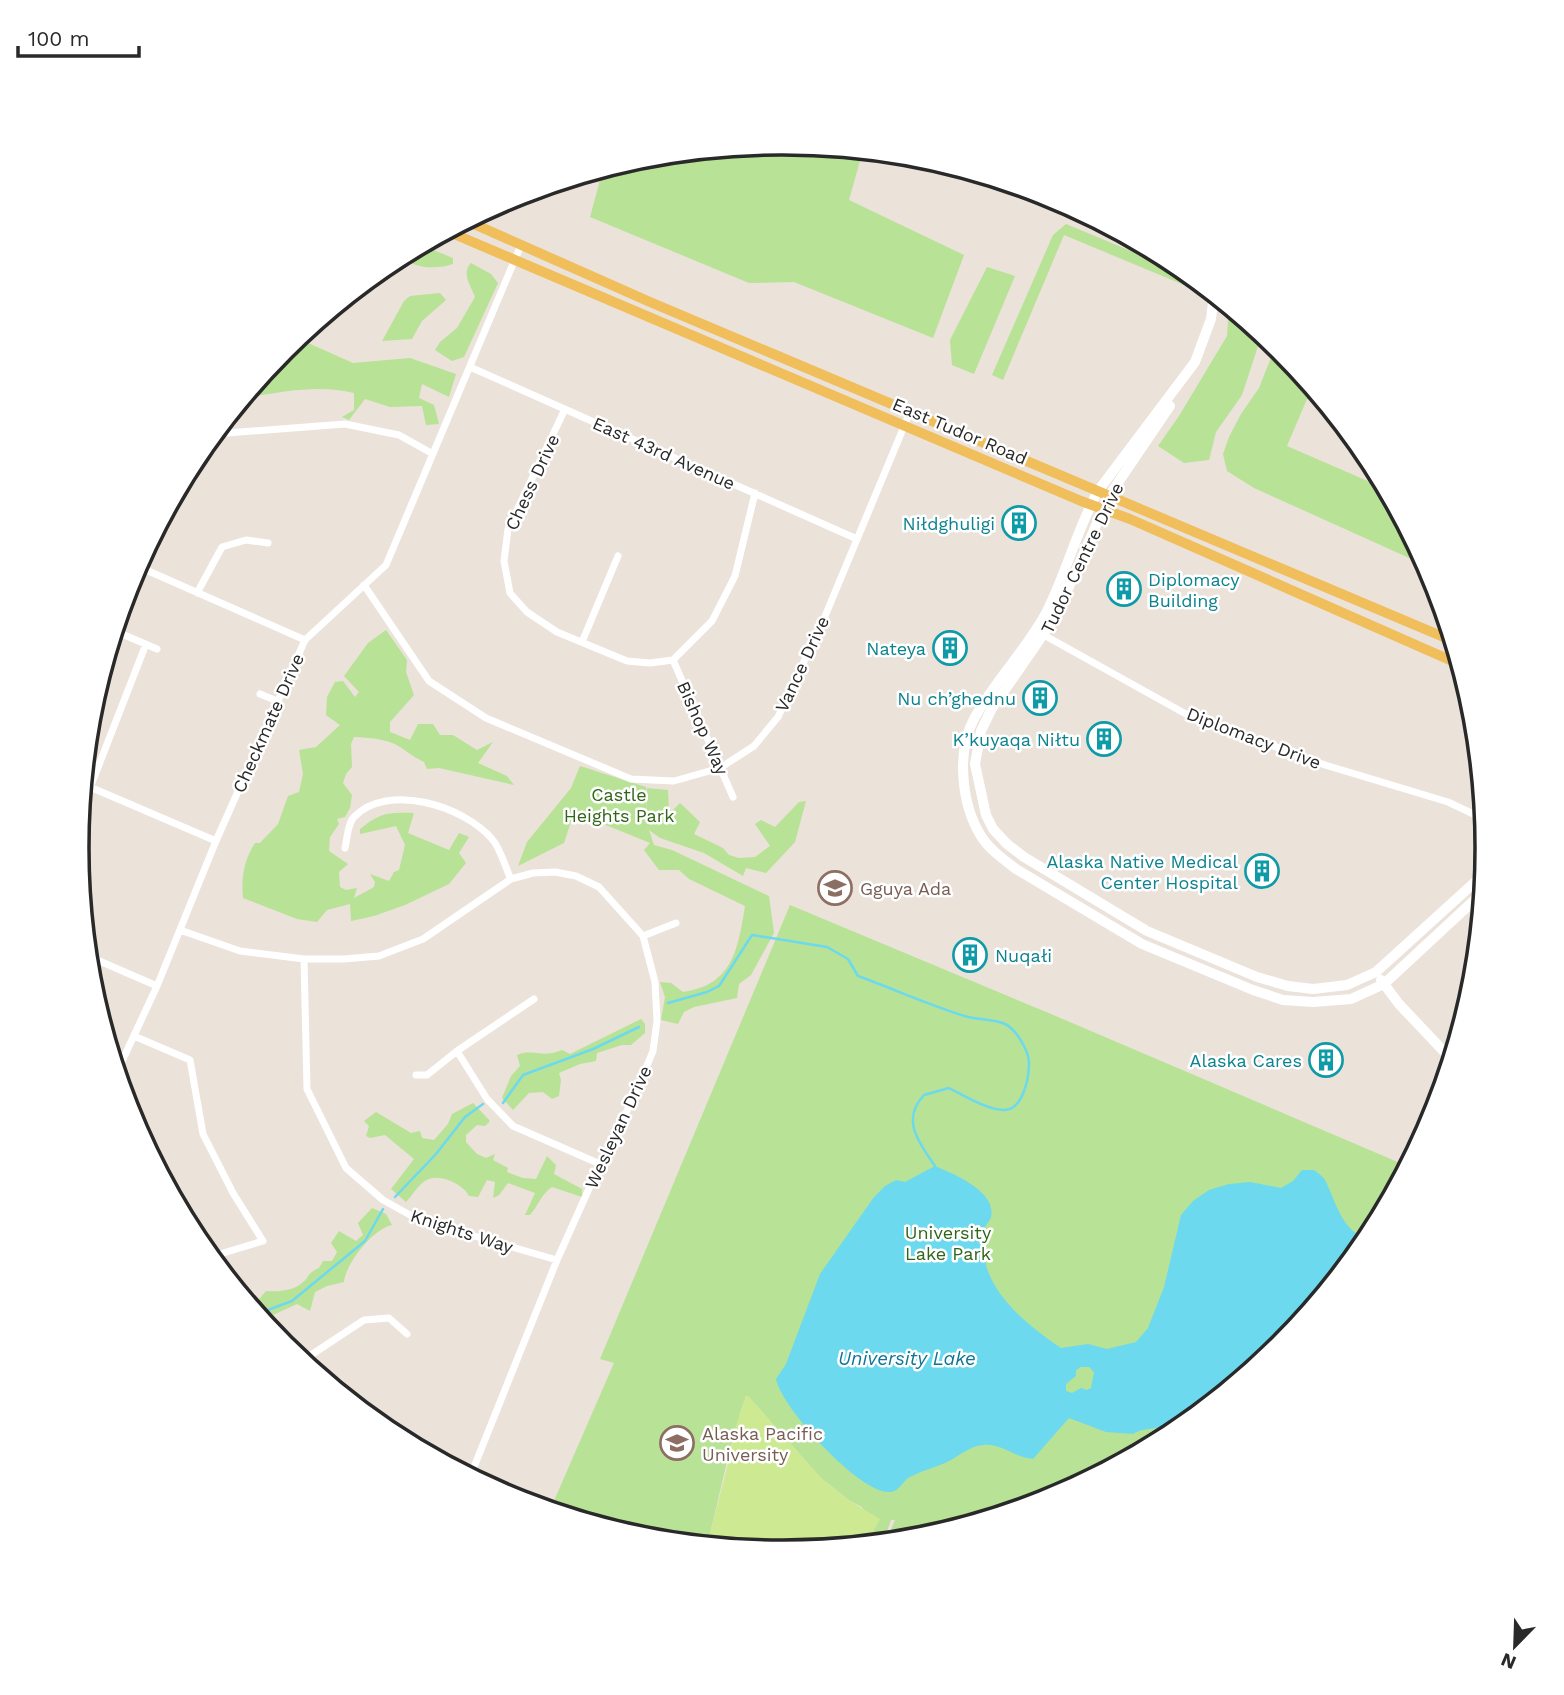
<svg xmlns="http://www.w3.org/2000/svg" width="1564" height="1695" font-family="'Work Sans',sans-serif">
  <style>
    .green { fill: #b8e296 }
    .pitch { fill: #cdea92 }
    .water { fill: #6cd9ee; fill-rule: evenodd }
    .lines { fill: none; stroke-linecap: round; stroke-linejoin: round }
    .stream { stroke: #6cd9ee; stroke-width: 2.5 }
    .street { stroke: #fff; stroke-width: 7 }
    .secondary { stroke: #fff; stroke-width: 10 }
    .primary { stroke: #f0be5a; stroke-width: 10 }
    .labels { text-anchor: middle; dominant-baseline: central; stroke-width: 5; stroke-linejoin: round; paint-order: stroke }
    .street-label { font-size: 18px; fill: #292929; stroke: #fff }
    .culture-label { font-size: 18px; fill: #0d838f; stroke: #fff; text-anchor: end }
    .park-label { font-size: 18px; fill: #31651a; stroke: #fff }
    .education-label { font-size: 18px; fill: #785e54; stroke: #fff; text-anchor: start }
    .water-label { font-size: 19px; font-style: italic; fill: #0d7698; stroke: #fff }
    .rim { fill: none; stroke: #292929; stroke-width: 3.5 }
  </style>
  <rect width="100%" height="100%" fill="#ebe2da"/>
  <path class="green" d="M782,143l81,7 -14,50 115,55 -31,83 -139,-56 -45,1 -159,-66 13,-48 42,-13z
    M1066,224l77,32 26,3 15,11v15l-120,-50 -61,145 -11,-5 61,-140z
    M421,245l32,13v6c-14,5 -42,6 -50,-9z
    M471,263l20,11 7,9 -34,74 -12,4 -17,-11 5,-8 17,-14 18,-31c-4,-11 -14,-23 -4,-34z
    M987,267l28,9 -41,98 -22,-9 -2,-25z
    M440,293l6,7 -24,21 -10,18 -30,2 22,-40 6,-5z
    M1229,307l33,27 -20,61 -26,37 -7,28 -25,3 -26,-17 21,-30 48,-80z
    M297,338l56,25 57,-5 46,16 -7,23 -27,-13 -3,14 15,7 5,19 -13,1 -4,-19 -32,1 -25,-8 -16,21 -7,-3 12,-7v-17c-34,-9 -75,-1 -110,5l40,-49z
    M1276,345l49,59 -18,-5 -20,47 99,43 41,77 -173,-78 -27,-17 -4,-17 6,-17 12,-23 18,-26z
    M386,630l21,30 -1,12 8,23 -24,27v10l20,8 8,-16h15l7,11h13l24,15 16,-8 -15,21 29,13 7,9 -75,-17 -12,1 -3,-7c-9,-4 -16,-10 -24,-15 -14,-9 -31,-9 -46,-10l-3,7 1,23 -6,7 -3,9 9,12 -2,13 -5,9 -8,2 2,5 -9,13 -1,14 19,13 -9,8 1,15 6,3 11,-2 -3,10 20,-11 1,-5 -5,-8 19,7 5,-9 5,-2 6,-25 -9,-19 -36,8v-5c20,-16 28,-17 54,-16l-6,20 41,17 10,-17 10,4 -10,16 7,10 -17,21 -44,21 -31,11 -23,5 -1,-17 -23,6 -10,12 -20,-3 -54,-21c-2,-20 1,-38 12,-55h5l18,-19 10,-28 11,-4 4,-18 -4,-24 17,-3 24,-22 -14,-10 1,-18 8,-15 8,-1 12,16 4,-5 -15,-16 24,-33z
    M580,766l66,21v31l1,-30 21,2 1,20 3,1 8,-8 20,19 -6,12 29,14 6,7 10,3 16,-1 15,-11 -15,-22 6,-4 14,7 24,-25 7,-1 -11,41 -29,31 -20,-5 -3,8 -39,-23 -44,-15 -11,-8 5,15 18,5 97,46 5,37 -23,42 -12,9 -2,14 -43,9 -10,5 -6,12 -17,-4 4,-23 -5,-15 11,1 12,9c50,-7 55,-43 62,-86l-56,-27 -10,-9h-20l-15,-20 6,-7 -76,-31 -10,31 -46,23 9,-24 44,-54z
    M790,905l261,109 356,152 -39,74 -88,106 -107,88 -119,63 -75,22 -60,20 -33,3 9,-22h-4l-8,23 -10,1 1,-14 -12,-23 -12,-6 -29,-23 -72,-81 -3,-1c-17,48 -26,100 -39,149l-63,-6 -94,-29 64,-147 -14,-4z
    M641,1019l4,5v9l-14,12h-9l-25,8 -1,8 -16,3 -21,9 2,7 -2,16 -7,3 -9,-7 -14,1 -16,17 -11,-12 9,-22 9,-10 -3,-11c18,-7 24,4 45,-5l8,4z
    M473,1103l17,18 -5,5 -8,-1 -11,10v7l11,12 9,4 9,-4 -2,6 15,8 -1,4 16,6 13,1 11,-23 9,9 -2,9 28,15v8l-30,-10c-10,6 -14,19 -22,28h-5l10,-22 -27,-10 -9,12 -6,3 2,-16 -8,-2 -9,17 -9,-1c-6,-12 -31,-24 -44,-15 -7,4 -13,15 -19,21l-15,-13 23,-30 -29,-24 -15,3 -4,-2 3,-10 -5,-5 12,-9 35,21 9,-2 2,7 12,2 14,-16 4,-10z
    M372,1208l14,6 6,11c-18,3 -47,39 -48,57l-17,4 -12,6 -5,19 -13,-7 -35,16 -13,-16 7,-1 10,-12c11,1 27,0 36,-8 8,-6 4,-9 17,-15l4,-7h9l5,-9 -6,-9 8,-12 17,10 7,-6 -5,-12z"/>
  <path class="pitch" d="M746,1396l3,1 72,81 29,23 30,18 -6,11 -1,14 -91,8 -75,-7 20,-77 9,-42z"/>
  <path class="water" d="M935,1166c18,8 62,25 56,51 -1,4 -4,6 -6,10 -3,10 -1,27 1,38 10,36 46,63 75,83l27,-4 19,5 29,-7 12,-14 16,-41 17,-72 12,-14 16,-11 20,-6 21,-2 31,6 12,-7 9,-11h12c4,3 10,7 12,12 9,18 18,55 43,55l-89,109 -86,71c-13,0 -22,6 -34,10 -10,3 -18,1 -27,7l-27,-2 -37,-14 -36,41c-18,-1 -31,-16 -50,-14 -14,1 -26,13 -38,18 -12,5 -24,8 -35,14 -8,4 -10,15 -21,15 -30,1 -108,-85 -113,-113l10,-15 34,-90 54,-77 11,-11 11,-6 9,2zM1081,1367h8l5,5 -3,16 -4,2 -6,-2 -9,5 -6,-2v-7l10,-8v-6z"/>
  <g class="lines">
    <path class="stream" d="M668,1003l39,-11 12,-6 33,-51 75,12 21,12 10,17c36,13 73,30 110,41 12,3 26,2 37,7 11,5 24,27 24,39 0,15 -6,48 -26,47 -18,-1 -38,-14 -54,-22l-25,7c-24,25 -4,49 11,71
      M503,1103l20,-28 70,-26 46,-22
      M395,1197l41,-43 29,-37 18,-13
      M257,1314l35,-13 73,-60 18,-32"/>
    <path class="street" d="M470,367l387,172
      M565,409l-57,120 -4,32 6,32 17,19 30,20 70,29 23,2 23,-3 39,-39 23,-45 20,-83
      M214,434l131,-10 54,11 34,19
      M137,566l168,74
      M364,585l65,96 57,37 145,61 43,2 46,-13 34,-22 24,-29 45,-96 87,-209
      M197,593l25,-46 24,-7 22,3
      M115,631l42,18
      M1042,634l142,79 141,52 123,37 36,17
      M582,642l36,-86
      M673,660l60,137
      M260,694l17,7
      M83,784l133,57
      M81,811l65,-167
      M345,848c2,-9 3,-25 9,-31 34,-35 110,-11 138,22 9,10 13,28 19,40
      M180,930l60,21 64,8h40l35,-3 44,-17 88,-60 22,-6 22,-1 21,4 23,11 44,49 12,46 2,39 -4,30 -18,44 -35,69 -43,96 -87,217
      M643,936l33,-13
      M88,956l69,30
      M304,959l3,130 39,79 37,32 36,20 138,40
      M134,1036l56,24 13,74 30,59 30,48 -53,16
      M457,1051l30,48 26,27 87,38
      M117,1072l40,-86 59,-145 89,-201 81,-75 135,-320
      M416,1075h11l30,-24 77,-52
      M302,1361l62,-41 25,-2 18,16"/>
    <path class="secondary" d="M1214,294l-3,25 -16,43 -97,129c-22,40 -32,84 -53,124 -20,36 -50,66 -70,102 -19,33 -14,87 6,119 8,13 22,23 35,33l126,75 111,46 30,10 30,2 38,-3 33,-15 98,-91
      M1170,406l-61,90 -53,120 -65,94 -10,21 -6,33 11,51 7,14 14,15 17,13 123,74 110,46 31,9 25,3 34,-4 29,-13 109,-99
      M1381,980l18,24 52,55"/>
    <path class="primary" d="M467,221l183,81 803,339
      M447,231l634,270 49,18 329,145"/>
  </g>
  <defs>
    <g id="building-ring" transform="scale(1.75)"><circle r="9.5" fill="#fff" stroke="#0f9aa8" stroke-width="1.5"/><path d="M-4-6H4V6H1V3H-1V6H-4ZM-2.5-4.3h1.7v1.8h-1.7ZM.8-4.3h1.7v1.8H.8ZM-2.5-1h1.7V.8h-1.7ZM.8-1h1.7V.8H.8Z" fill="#0f9aa8"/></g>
    <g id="school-ring" transform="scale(1.75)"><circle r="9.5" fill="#fff" stroke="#8d6e63" stroke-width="1.5"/><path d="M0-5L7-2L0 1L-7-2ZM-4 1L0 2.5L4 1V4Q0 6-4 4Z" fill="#8d6e63"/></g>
    <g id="university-ring" transform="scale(1.75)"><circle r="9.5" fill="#fff" stroke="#8d6e63" stroke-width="1.5"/><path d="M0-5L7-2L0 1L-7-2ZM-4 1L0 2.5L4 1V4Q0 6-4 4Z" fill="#8d6e63"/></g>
  </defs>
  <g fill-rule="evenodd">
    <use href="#building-ring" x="1019" y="523"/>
    <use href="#building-ring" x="1124" y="589"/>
    <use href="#building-ring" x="950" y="648"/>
    <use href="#building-ring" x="1040" y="698"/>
    <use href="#building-ring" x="1104" y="739"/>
    <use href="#building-ring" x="1262" y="871"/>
    <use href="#school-ring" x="835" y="888"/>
    <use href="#building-ring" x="970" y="955"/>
    <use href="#building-ring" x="1326" y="1060"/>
    <use href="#university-ring" x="677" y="1443"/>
  </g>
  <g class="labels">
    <g class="street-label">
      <text transform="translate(960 431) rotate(23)">East Tudor Road</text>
      <text transform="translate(664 453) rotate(24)">East 43rd Avenue</text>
      <text transform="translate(532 482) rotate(-65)">Chess Drive</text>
      <text transform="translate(1082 558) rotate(-64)">Tudor Centre Drive</text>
      <text transform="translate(802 664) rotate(-65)">Vance Drive</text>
      <text transform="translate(268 723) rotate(-66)">Checkmate Drive</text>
      <text transform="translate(703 728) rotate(66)">Bishop Way</text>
      <text transform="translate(1254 738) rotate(21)">Diplomacy Drive</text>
      <text transform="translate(618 1127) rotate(-65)">Wesleyan Drive</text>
      <text transform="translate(462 1231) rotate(18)">Knights Way</text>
    </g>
    <g class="culture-label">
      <text x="995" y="523">Niłdghuligi</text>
      <text x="1148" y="579" text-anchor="start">Diplomacy<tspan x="1148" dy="21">Building</tspan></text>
      <text x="926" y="648">Nateya</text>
      <text x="1016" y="698">Nu ch’ghednu</text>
      <text x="1080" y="739">K’kuyaqa Niłtu</text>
      <text x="1238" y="861">Alaska Native Medical<tspan x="1238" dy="21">Center Hospital</tspan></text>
      <text x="995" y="955" text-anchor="start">Nuqałi</text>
      <text x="1302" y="1060">Alaska Cares</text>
    </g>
    <g class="park-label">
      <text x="619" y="794">Castle<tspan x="619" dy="21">Heights Park</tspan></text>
      <text x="948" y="1232">University<tspan x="948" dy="21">Lake Park</tspan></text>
    </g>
    <g class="education-label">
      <text x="860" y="888">Gguya Ada</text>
      <text x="702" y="1433">Alaska Pacific<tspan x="702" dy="21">University</tspan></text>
    </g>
    <g class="water-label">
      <text x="907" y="1358">University Lake</text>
    </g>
  </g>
  <path d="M0 0H1564V1695H0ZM781 155H783A692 692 0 0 1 1475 847V848A692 692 0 0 1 783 1540H781A692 692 0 0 1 89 848V847A692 692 0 0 1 781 155Z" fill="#fff" fill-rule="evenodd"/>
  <path class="rim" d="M781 155H783A692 692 0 0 1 1475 847V848A692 692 0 0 1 783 1540H781A692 692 0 0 1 89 848V847A692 692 0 0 1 781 155Z"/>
  <g transform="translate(1515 1646) rotate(203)" stroke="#ffffff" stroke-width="5" paint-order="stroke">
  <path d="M0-5L12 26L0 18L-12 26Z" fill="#292929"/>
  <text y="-10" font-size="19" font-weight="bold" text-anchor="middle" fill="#292929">N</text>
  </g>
  <path d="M18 46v10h121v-10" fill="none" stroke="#292929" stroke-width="3.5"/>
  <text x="28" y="46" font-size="21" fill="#292929" stroke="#ffffff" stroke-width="5" paint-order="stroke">100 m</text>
</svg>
